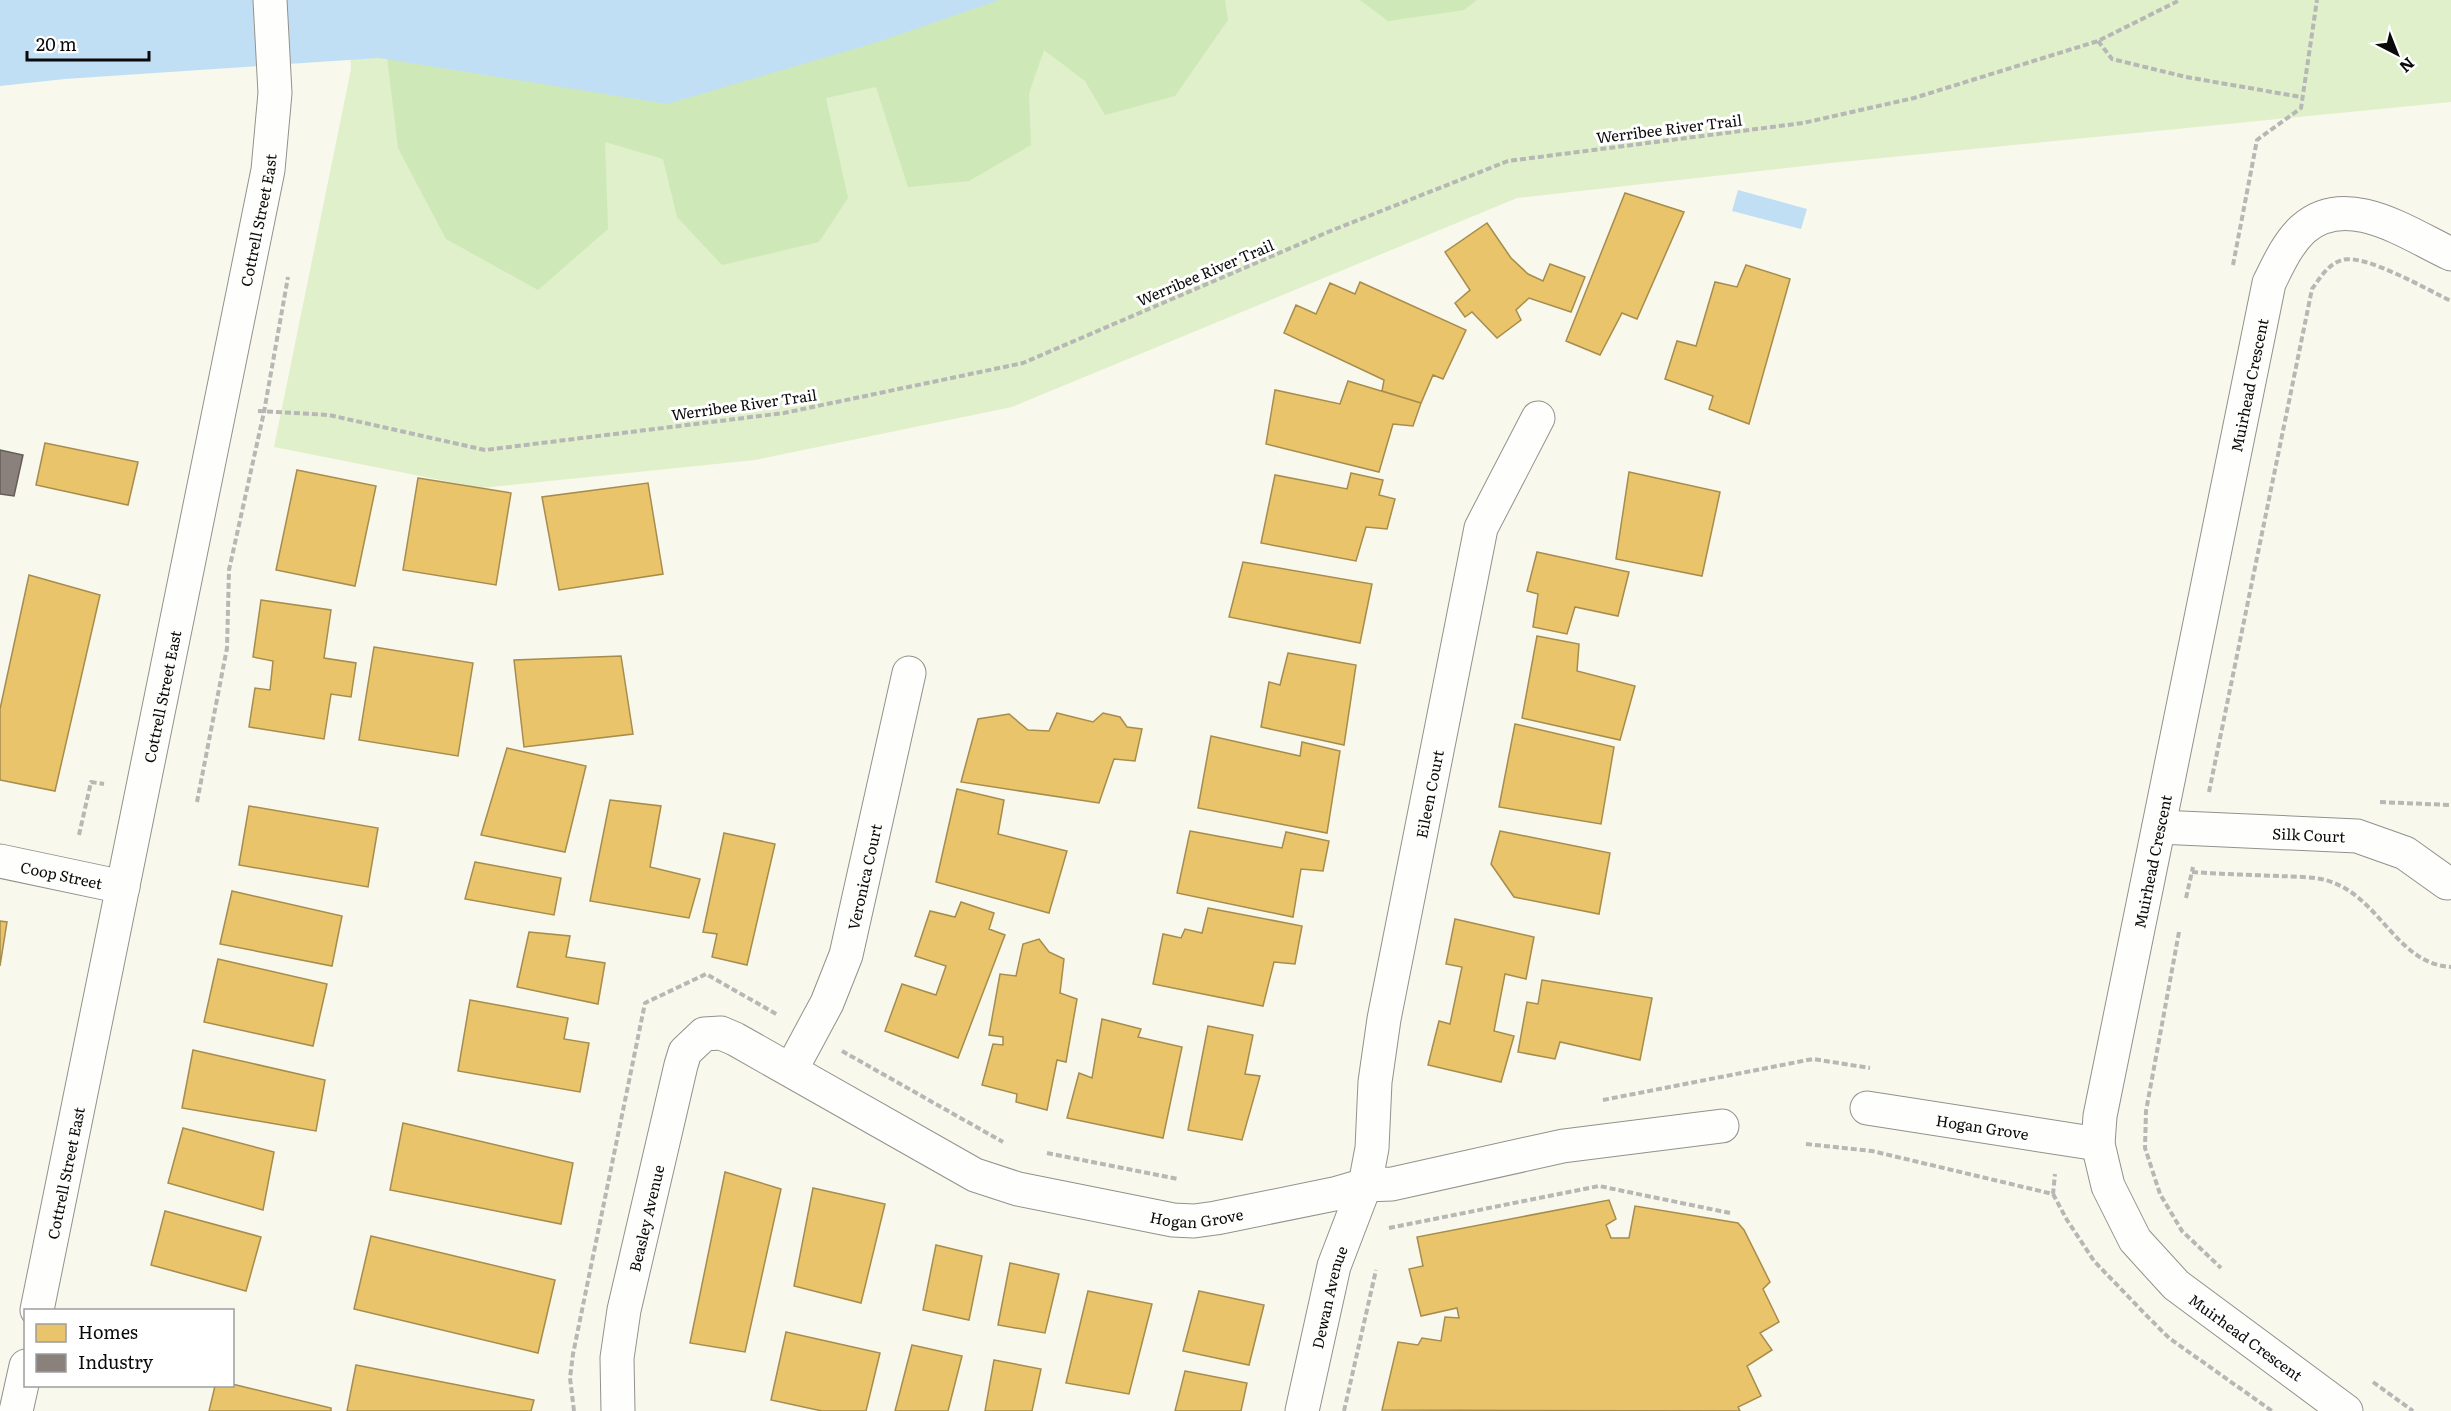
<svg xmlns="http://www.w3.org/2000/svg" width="2451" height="1411" font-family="Literata,serif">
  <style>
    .green { fill: #dff0ca }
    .forest { fill: #cee8b8 }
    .water { fill: #c1dff4 }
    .homes { fill: #e9c46a; stroke: #a68c4d; stroke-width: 1.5 }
    .industry { fill: #8a817c; stroke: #645d5a; stroke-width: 1.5 }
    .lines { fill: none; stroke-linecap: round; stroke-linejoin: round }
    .minor-casing { stroke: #92918c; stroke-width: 35 }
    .path { stroke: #b7b7b5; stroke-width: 4; stroke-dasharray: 6 3; stroke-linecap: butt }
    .minor { stroke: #fefefc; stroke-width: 33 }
    .labels { text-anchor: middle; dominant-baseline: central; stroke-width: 6; stroke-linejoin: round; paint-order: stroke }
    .street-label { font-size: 15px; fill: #0a0a0a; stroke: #fff }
  </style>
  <rect width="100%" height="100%" fill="#f9f8ec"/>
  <path class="green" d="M347,0h2104v102l-620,61 -314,35 -505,209 -257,53 -274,28 -207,-41 77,-378z"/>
  <path class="forest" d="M378,0h847l3,20 -53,76 -70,19 -20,-34 -41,-31 -15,43 2,52 -62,36 -61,6 -32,-100 -50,11 22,100 -29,44 -97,23 -45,-48 -14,-58 -58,-17 3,87 -70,61 -92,-51 -48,-91 -16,-133z
    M1360,0h117l-13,10 -76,11z"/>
  <path class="water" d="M0,0h999l-121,42 -211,62 -288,-46 -314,21 -65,7z
    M1738,190l69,19 -6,20 -69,-18z"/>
  <path class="homes" d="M1625,193l59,19 -47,107 -15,-6 -22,42 -34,-14z
    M1487,223l24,35 17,16 15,7 7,-17 35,13 -14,35 -42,-14 -13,12 5,10 -24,18 -25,-26 -7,5 -10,-14 15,-13 -25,-38z
    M1746,265l44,14 -41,145 -40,-15 4,-13 -48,-17 12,-38 19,5 19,-64 22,5z
    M1360,282l106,48 -23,49 -10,-4 -12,28 -39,-12 2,-11 -100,-47 12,-28 20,9 14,-31 25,11z
    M1348,381l73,22 -8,23 -20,-2 -14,48 -113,-28 9,-54 65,14z
    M45,443l93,19 -10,43 -92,-20z
    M297,470l79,16 -21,100 -79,-16z
    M1629,472l91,20 -18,84 -86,-17z
    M1351,473l32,7 -4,15 16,4 -8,30 -21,-2 -10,34 -95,-18 14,-68 72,14z
    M418,478l93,15 -15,92 -93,-15z
    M648,483l15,91 -104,16 -17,-93z
    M1537,552l92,20 -11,44 -43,-9 -8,27 -34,-7 5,-33 -11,-3z
    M1243,562l129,22 -12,59 -131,-26z
    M29,575l71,20 -45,196 -55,-11v-71z
    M261,600l70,10 -7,48 32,5 -5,34 -20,-3 -7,45 -75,-12 6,-39 15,2 3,-29 -20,-4z
    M1537,636l42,8 -2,27 58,15 -15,54 -98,-22z
    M374,647l99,16 -15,93 -99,-16z
    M1288,653l68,12 -12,80 -83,-18 8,-45 11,3z
    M621,656l12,78 -109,13 -10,-87z
    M1057,713l36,9 10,-9 17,4 7,10 15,2 -7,32 -21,-2 -15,44 -138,-21 17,-63 31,-5 19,16 21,1z
    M1515,724l99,23 -13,77 -102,-17z
    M1211,736l89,20 2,-14 38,9 -13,82 -129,-25z
    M507,748l79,18 -21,86 -84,-17z
    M957,789l47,11 -6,34 69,17 -18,62 -113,-31z
    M610,800l51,6 -11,61 50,12 -11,39 -99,-17z
    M249,806l129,22 -10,59 -129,-22z
    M1190,831l92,17 4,-16 43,9 -6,30 -22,-2 -8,48 -116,-24z
    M1500,831l110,22 -11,61 -85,-17 -23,-33z
    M724,833l51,11 -28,121 -35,-8 5,-23 -14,-2z
    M475,862l86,16 -7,37 -89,-16z
    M232,891l110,25 -10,50 -112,-22z
    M961,902l33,11 -5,16 16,6 -47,123 -73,-27 17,-47 34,11 10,-29 -31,-10 15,-45 25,6z
    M1208,908l94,18 -7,38 -21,-2 -11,44 -110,-22 10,-50 18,4 4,-9 17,4z
    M1455,919l79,18 -8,42 -21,-5 -11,57 20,5 -13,46 -73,-17 11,-44 11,3 12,-57 -16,-3z
    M0,921l7,1 -7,44z
    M529,932l41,4 -4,21 39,6 -7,41 -81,-17z
    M1039,939l10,13 15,7 -4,34 17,6 -11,63 -9,-2 -10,50 -31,-8 1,-8 -35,-9 11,-41 10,1v-8l-14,-2 11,-61 16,2 7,-32z
    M218,959l109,25 -14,62 -109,-24z
    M1542,980l110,18 -12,62 -80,-18 -5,17 -37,-7 9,-50 11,2z
    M470,1000l98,18 -4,21 25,4 -9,49 -122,-21z
    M1102,1019l39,10 -3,8 44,10 -19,91 -96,-20 12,-45 13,5z
    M1208,1026l45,9 -8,39 15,2 -18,64 -54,-10z
    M193,1050l132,30 -9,51 -134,-23z
    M403,1123l170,40 -12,61 -171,-34z
    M183,1128l91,24 -11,58 -95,-27z
    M725,1172l56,17 -36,163 -55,-9z
    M813,1188l72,16 -24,99 -67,-17z
    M1609,1200l7,19 -10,6 5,13h18l6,-32 103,17 6,7 26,52 -7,7 16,33 -19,11 12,17 -25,16 14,30 -23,11 2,4 -358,-1 16,-68 20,3 4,-7 19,3 4,-24 14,1 -2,-10 -36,8 -12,-47 14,-3 -6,-29z
    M165,1211l96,26 -15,54 -95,-26z
    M371,1236l184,44 -17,73 -184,-44z
    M936,1245l46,11 -13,64 -46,-10z
    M1010,1263l49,11 -14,59 -47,-8z
    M1088,1291l64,13 -23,90 -63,-11z
    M1199,1291l65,14 -15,60 -66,-14z
    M786,1332l94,21 -14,58h-44l-51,-11z
    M912,1345l50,11 -14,55h-53z
    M994,1360l47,9 -9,42h-47z
    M356,1365l178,35 -3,11h-184z
    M1185,1371l62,12 -6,28h-66z
    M232,1384l99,24v3h-122l6,-25z"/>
  <path class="industry" d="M0,450l23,5 -9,41 -14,-2z"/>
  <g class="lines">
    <g class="minor-casing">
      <g id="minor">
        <path id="s1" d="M2159,827l198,9 48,17 42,30"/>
        <path id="s2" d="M0,861l123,26"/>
        <path id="s3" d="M791,1070l36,-67 19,-48 63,-282"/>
        <path id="s4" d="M1867,1108l231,36"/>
        <path id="s5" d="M37,1310l231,-1140 7,-77 -5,-93"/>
        <path d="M16,1411l10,-45"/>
        <path id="s6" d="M618,1411l-1,-53 7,-48 57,-245 4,-13 19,-18 17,-1 14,6 240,136 43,14 155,31 21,1 22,-3 118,-24 31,-9 27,-1 171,-38 159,-20"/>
        <path id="s7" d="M1302,1411l32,-145 31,-81 7,-37 3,-66 9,-63 97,-491 57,-110"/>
        <path id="s8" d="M2346,1411l-170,-126 -41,-45 -27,-54 -10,-42 2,-28 169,-833c9,-18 18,-39 34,-54 44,-39 105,5 148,25"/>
      </g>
    </g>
    <path class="path" d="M2098,41l14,18 74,18 115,20
      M2233,265l24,-125 44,-32 16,-108
      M258,411l71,4 156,35 299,-37 239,-50 305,-131 180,-71 295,-38 111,-25 184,-57 82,-41
      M2209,792l103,-503c8,-11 16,-25 30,-29 22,-7 86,30 109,41
      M197,802l30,-154 2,-78 35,-158 24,-135
      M2380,802l71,3
      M79,835l12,-53 13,2
      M2192,872c29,2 58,3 87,4 18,1 39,0 55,7 47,18 64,81 117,84
      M2186,898l7,-31
      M2179,932l-33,179 -1,37 15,46 22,37 39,37
      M842,1051l161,91
      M1603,1100l210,-41 57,9
      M1806,1144l66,7 181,43 2,-20
      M1047,1153l131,26
      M2053,1194l14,26 27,41 52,54 23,23 103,73
      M1389,1228l210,-42 131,27
      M2373,1382l40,29
      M574,1411l-4,-33 3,-24 72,-351 61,-29 72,41
      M1344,1411l32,-141"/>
    <use href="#minor" class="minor"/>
  </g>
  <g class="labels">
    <g class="street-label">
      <text transform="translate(1669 128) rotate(-7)">Werribee River Trail</text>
      <text stroke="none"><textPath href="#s5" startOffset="1112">Cottrell Street East</textPath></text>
      <text transform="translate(1205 272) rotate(-23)">Werribee River Trail</text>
      <text stroke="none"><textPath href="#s8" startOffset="1150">Muirhead Crescent</textPath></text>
      <text transform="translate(744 404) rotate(-8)">Werribee River Trail</text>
      <text stroke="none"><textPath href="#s5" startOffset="626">Cottrell Street East</textPath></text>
      <text stroke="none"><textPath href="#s7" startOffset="632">Eileen Court</textPath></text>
      <text stroke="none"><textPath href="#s1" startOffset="150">Silk Court</textPath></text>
      <text stroke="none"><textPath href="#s8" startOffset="664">Muirhead Crescent</textPath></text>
      <text stroke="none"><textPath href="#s2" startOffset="63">Coop Street</textPath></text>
      <text stroke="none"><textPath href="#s3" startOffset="208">Veronica Court</textPath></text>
      <text stroke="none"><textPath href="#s4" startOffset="117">Hogan Grove</textPath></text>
      <text stroke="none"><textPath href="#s5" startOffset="140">Cottrell Street East</textPath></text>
      <text stroke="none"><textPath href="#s6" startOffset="928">Hogan Grove</textPath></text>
      <text stroke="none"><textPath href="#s6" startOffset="196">Beasley Avenue</textPath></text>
      <text stroke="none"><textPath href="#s7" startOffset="117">Dewan Avenue</textPath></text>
      <text transform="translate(2246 1337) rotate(36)">Muirhead Crescent</text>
    </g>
  </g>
  <rect x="24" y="1309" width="210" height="78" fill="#ffffff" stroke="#9d9d9d" stroke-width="1.5"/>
  <rect x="36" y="1324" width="30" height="18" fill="#e9c46a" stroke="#9d9d9d" stroke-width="1.5"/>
  <text x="78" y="1339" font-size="18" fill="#0a0a0a">Homes</text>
  <rect x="36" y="1354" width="30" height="18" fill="#8a817c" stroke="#9d9d9d" stroke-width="1.5"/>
  <text x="78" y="1369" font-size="18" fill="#0a0a0a">Industry</text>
  <g transform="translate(2397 54) rotate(138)" stroke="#ffffff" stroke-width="4.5" paint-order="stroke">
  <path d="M0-4.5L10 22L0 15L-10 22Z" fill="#0a0a0a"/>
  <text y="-9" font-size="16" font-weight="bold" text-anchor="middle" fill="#0a0a0a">N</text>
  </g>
  <path d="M27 51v9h122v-9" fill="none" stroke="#0a0a0a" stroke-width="3"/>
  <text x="36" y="51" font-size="18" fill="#0a0a0a" stroke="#ffffff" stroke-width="4.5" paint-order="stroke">20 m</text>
</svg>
